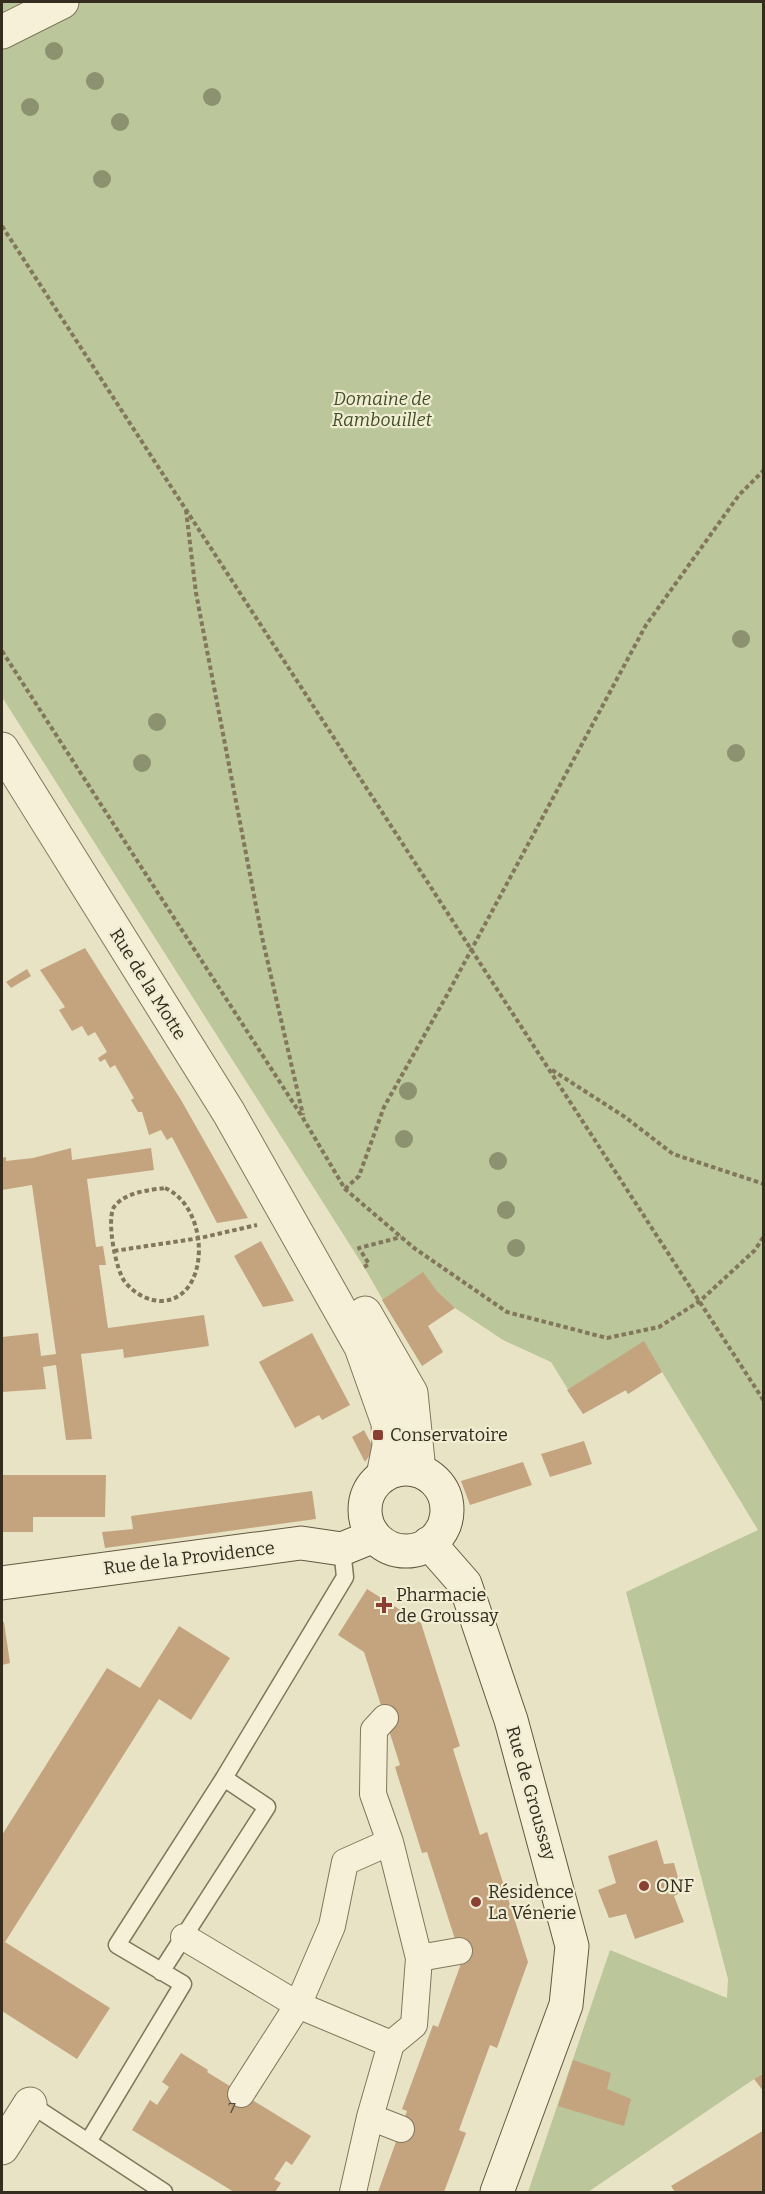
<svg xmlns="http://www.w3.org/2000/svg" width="765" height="2194" font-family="Bitter,serif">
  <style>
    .green { fill: #bbc69a }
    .building { fill: #c3a47f }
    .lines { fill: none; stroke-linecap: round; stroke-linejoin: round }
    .service-casing { stroke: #82765d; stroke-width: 19 }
    .pedestrian-casing { stroke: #82765d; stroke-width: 28 }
    .minor-casing { stroke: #82765d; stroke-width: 35 }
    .tertiary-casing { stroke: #82765d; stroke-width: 35 }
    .secondary-casing { stroke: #645740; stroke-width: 35 }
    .path { stroke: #82765d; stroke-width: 4; stroke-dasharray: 4.5 3; stroke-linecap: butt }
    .service { stroke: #f5f0d7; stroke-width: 16 }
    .pedestrian { stroke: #f5f0d7; stroke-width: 26 }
    .minor { stroke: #f5f0d7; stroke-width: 33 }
    .tertiary { stroke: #f5f0d7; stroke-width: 33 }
    .secondary { stroke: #f5f0d7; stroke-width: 33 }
    .tree { fill: #8c916f }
    .poi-dot { fill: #8a3f33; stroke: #f1edd3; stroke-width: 2 }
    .labels { text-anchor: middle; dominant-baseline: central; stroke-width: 4.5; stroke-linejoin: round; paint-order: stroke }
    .number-label { font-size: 15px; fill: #584a37 }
    .park-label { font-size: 18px; font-style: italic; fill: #3f4e28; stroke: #f1edd3 }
    .street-label { font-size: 18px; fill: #342c1f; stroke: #f1edd3 }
    .poi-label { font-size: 18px; fill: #342c1f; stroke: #f1edd3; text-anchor: start }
  </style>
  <rect width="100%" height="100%" fill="#e9e3c5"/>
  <path class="green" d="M2,2h761v2071l-175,119h-60l82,-242 117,48 1,-19 -102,-387 132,-62 -96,-158 -34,22 -3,-4 -42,24 -32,-52 -48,-22 -48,-32 -19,-18 -41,31 -31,-54 -362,-570z"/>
  <path class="building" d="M85,948l96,152 67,118 -31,5 -45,-86 -5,3 -6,-10 -12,5 -7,-23h-4l-7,-12 3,-2 -19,-33 -5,3 -5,-9 -5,3 -2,-4 9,-6 -12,-20 -7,4 -6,-10 -10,5 -13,-21 6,-3 -25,-37z
    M27,969l4,7 -20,12 -5,-6z
    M71,1148l1,12 79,-12 3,22 -67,9 9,68 7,-1 3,19h-7l9,63 96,-13 5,31 -85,12 -1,-9 -42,5 11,85 -26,1 -10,-75 -13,2 3,22 -44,3v-55l36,-4 3,23 15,-2 -24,-169 -30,5v-32l4,-1v4l27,-3z
    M261,1241l33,60 -31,6 -29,-51z
    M423,1272l13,18 19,18 -27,18 15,26 -21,14 -40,-66z
    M312,1333l38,72 -28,15 -3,-5 -24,13 -36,-66z
    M644,1341l18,31 -34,22 -2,-4 -43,24 -16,-24z
    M364,1430l10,19 -9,13 -13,-25z
    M584,1441l8,23 -42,13 -9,-23z
    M523,1462l9,23 -62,20 -9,-24z
    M2,1475h104l-1,42h-72v15h-31z
    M312,1491l4,28 -211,29 -3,-16 31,-3 -2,-13z
    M367,1589l54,34 39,123 -7,3 27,86 7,-3 41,130 -31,86 -7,-3 -31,85 7,3 -22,59h-66l29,-81 -5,-2 31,-84 5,2 24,-66 -35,-109 -5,1 -27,-86 5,-2 -36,-113 -26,-17z
    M2,1622h2l6,41 -8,2z
    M179,1626l51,32 -39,62 -32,-21 -154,243 105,66 -33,51 -75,-48v-176l105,-167 33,20z
    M657,1840l7,24 10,-1 8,29 -8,4 10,26 -49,17 -9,-25 -17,4 -11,-28 18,-7 -8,-27z
    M181,2053l27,17 -1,2 104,64 -19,29 -6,-4 -12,18 7,4 -6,9h-41l-102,-62 18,-30 7,5 12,-18 -7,-5z
    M573,2060l38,13 -4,16 24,10 -7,27 -66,-20z
    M764,2073v19l-10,-13z
    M764,2130v62h-89l-4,-6z"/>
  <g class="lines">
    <g class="service-casing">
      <path id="service" d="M161,1972l106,-165 -43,-29
        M30,2104l134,88
        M88,2142l95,-158 -66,-39 107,-167 121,-201 -3,-28"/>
    </g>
    <g class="pedestrian-casing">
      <path id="pedestrian" d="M184,1937l114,68 93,39
        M419,1958l40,-7
        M241,2094l57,-89 34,-79 13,-64 45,-20
        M370,2117l31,12
        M353,2192l17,-75 21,-73 23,-19 5,-67 -29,-116 -17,-48 1,-64 11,-12"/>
    </g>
    <g class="minor-casing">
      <path id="minor" d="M2,32l60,-30
        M2,2148l28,-44"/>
    </g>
    <g class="tertiary-casing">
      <path id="tertiary" d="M2,749l227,364 132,234 27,76 1,23 -6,30
        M365,1313l46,80 8,78"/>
    </g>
    <g class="secondary-casing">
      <path id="secondary" d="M365 1510a41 41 0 1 1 82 0a41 41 0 1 1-82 0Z
        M429,1543l36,41 46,136 61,226 -6,59 -69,187
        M2,1583l299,-40 41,6 32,-13"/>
    </g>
    <path class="path" d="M2,226l762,1175
      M186,510l10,83 66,344 41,178
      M2,651l301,467 42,71 69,59 93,64 100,26 52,-11 41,-26 55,-51 9,-14
      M552,1070l73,47 48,37 91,30
      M165,1188c46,20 46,113 -5,113 -14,-1 -26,-8 -35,-19 -9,-11 -19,-62 -11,-75 11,-15 35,-17 51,-19z
      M345,1189l14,-13 25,-69 63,-112 199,-370 93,-130 25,-25
      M114,1251l86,-13 57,-13
      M364,1267l5,-3 -10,-16 42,-11"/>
    <use href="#service" class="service"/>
    <use href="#pedestrian" class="pedestrian"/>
    <use href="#minor" class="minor"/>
    <use href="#tertiary" class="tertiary"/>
    <use href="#secondary" class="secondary"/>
  </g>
  <g class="tree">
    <circle cx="54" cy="51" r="9"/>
    <circle cx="95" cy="81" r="9"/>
    <circle cx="212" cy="97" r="9"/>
    <circle cx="30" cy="107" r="9"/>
    <circle cx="120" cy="122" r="9"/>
    <circle cx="102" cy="179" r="9"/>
    <circle cx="741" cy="639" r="9"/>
    <circle cx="157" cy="722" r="9"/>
    <circle cx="736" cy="753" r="9"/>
    <circle cx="142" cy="763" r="9"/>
    <circle cx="408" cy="1091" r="9"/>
    <circle cx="404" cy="1139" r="9"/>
    <circle cx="498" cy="1161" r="9"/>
    <circle cx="506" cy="1210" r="9"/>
    <circle cx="516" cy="1248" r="9"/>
  </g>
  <g class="poi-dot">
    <rect x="372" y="1429" width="12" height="12" rx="3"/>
    <path d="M381 1596h6v6h6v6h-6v6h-6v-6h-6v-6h6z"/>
    <circle cx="644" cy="1886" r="6"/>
    <circle cx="476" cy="1902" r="6"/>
  </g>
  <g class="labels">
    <g class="number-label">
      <text x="232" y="2108">7</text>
    </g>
    <g class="park-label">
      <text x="382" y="399">Domaine de<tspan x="382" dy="21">Rambouillet</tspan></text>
    </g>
    <g class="street-label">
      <text transform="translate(148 984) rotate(58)">Rue de la Motte</text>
      <text transform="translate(189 1558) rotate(-7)">Rue de la Providence</text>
      <text transform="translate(531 1793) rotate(74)">Rue de Groussay</text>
    </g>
    <g class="poi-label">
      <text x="390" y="1435">Conservatoire</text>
      <text x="396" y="1595">Pharmacie<tspan x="396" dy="21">de Groussay</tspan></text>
      <text x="656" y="1886">ONF</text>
      <text x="488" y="1892">Résidence<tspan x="488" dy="21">La Vénerie</tspan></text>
    </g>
  </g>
  <rect width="765" height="2194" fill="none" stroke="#342c1f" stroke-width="6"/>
</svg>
